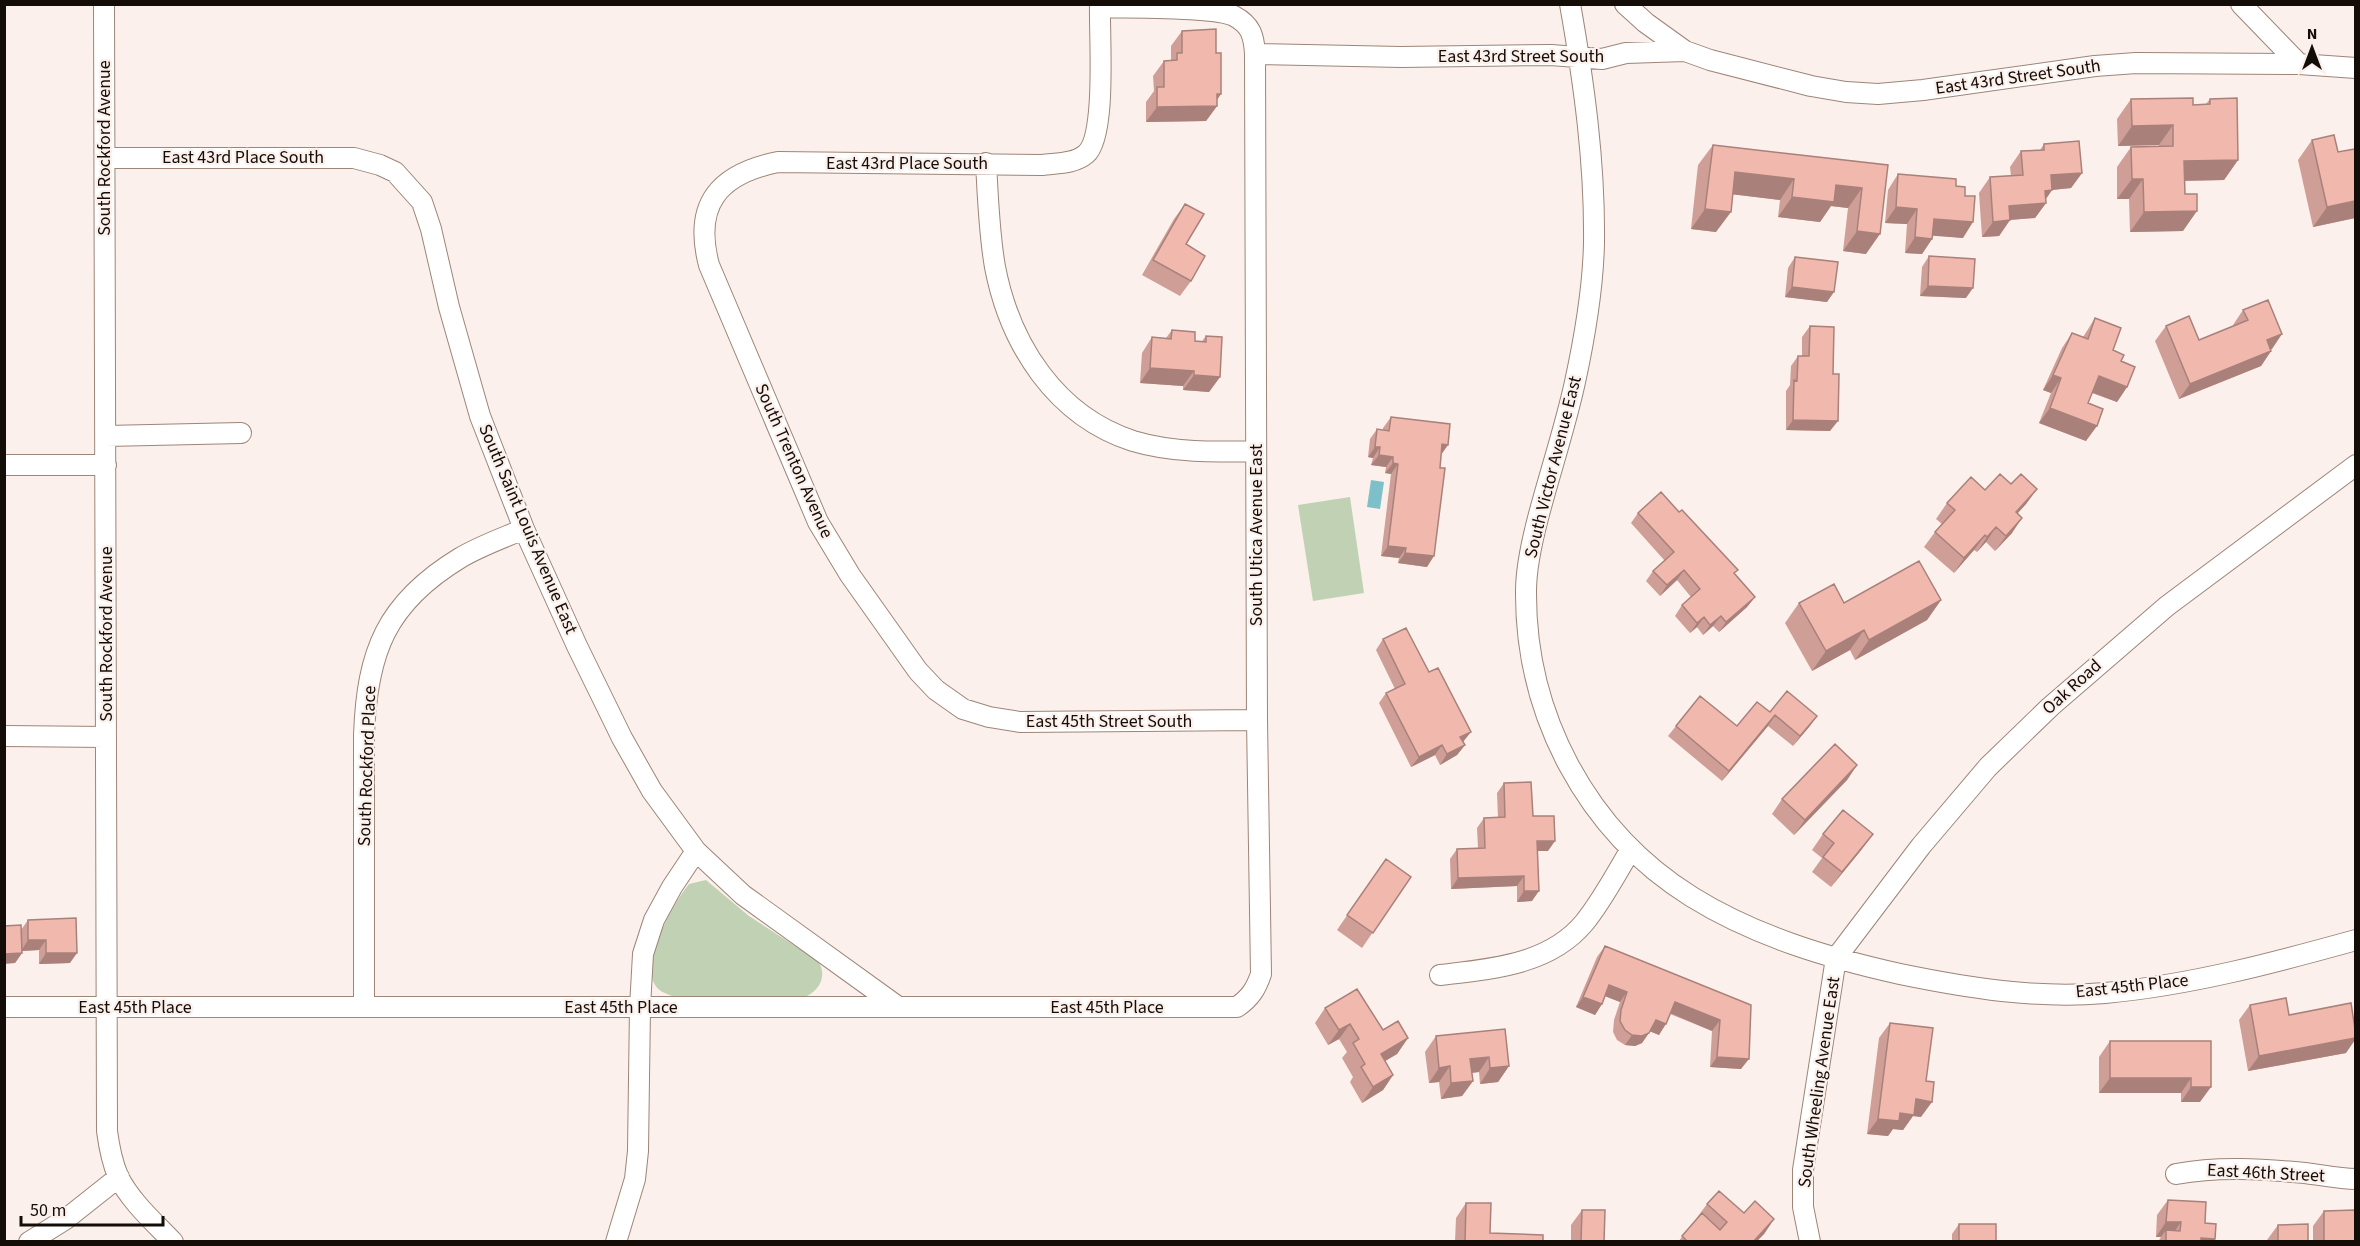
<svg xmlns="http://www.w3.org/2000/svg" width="2360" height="1246" font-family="'Source Sans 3',sans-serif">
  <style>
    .green { fill: #c1d2b4 }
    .water { fill: #7ec0c9 }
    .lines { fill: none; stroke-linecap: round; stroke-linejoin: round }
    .minor-casing { stroke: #9d8578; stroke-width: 22 }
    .minor { stroke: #fff; stroke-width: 20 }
    .wall { fill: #cf9e96 }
    .shaded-wall { fill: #a9817a }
    .building { fill: #f1b8ae; stroke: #a9817a; stroke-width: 1.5 }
    .labels { text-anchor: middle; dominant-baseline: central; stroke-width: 4.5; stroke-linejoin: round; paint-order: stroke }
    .street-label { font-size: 18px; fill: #140c07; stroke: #fbf0eb }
  </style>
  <rect width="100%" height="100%" fill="#fbf0eb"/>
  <path class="green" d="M1350,497l14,96 -51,8 -15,-96z
    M706,880l43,36 69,45c9,13 3,28 -11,35h-134c-8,-2 -16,-6 -19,-13 -12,-24 20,-81 35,-99z"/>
  <path class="water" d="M1371,480l13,2 -4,27 -13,-2z"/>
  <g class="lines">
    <g class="minor-casing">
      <path id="minor" d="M104,4l3,1127c2,15 5,31 11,45 12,25 36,46 55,66
        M1100,4c-1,30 7,132 -14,150 -12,10 -28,9 -44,11l-264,-3c-59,12 -85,42 -69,103l109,257 32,53 68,96 18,19 27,19 26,8 31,5 237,-2
        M1570,4c14,79 25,159 24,239 -1,46 -9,93 -19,139 -10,46 -25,90 -37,136 -6,23 -12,48 -12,73 -1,123 60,240 166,306 63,39 136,61 208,77 68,14 136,25 205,19 86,-8 168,-30 251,-53
        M1625,4l21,19 39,28
        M2241,4l58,60
        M1100,7c27,1 115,-1 134,9 17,9 20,20 21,38l146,3 150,-2 51,4 24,-6 59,-2 25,9 101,26 35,6 32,2 45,-4 172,-24 41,-3 163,1 57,4
        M105,158h249l26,7 15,7 27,30 9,27 18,78 31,109 44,113 53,117 45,92 30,53 44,60 47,44 154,111
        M986,163c2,35 3,70 9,104 15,78 61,149 138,174 40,12 82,11 123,10
        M106,436l135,-3
        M4,465h102
        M4,736l102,1
        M1440,975c51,-6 109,-10 144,-52 18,-22 32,-49 47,-74
        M4,1007h1233c13,-9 19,-18 24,-33l-4,-254 -2,-666
        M364,1007v-272c3,-83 22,-132 96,-177 20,-12 43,-20 64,-29
        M2176,1174c43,-8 86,-5 129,-1 17,2 34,6 51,6
        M29,1242l37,-23 53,-42
        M616,1242l19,-63 3,-28 2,-144 3,-53 11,-34 18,-33 24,-36
        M1810,1242l-7,-35v-37l33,-212 85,-112 67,-79 62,-60 117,-101 189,-141"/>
    </g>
    <use href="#minor" class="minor"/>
  </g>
  <path class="wall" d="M1182,31l35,69v6l-11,15 -60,1v-20l8,-11 -1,-15 11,-15 7,-1v-14z
    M2131,99l62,6 13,-1 4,-5 28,61 -14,20 -39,1 -2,50 -53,1 -1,-33h-12v-32l14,-20h28v-2l-41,1 -1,-27z
    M2312,140l26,12 17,66 -42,9 -15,-67z
    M2044,144l38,29 -11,15 -19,2 -6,9v4l-11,15 -25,2 -11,16 -17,1 -3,-44 11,-16 21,-1 -1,-9 11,-16 19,-1z
    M1713,145l175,20 -22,89 -23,-3 5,-43 -17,-2 -11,16 -42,-5 2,-17 -47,-6 -17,38 -25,-3 7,-64z
    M1898,174l58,12 7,52 -30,-3 -1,4 -10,15 -17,-1 2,-29 -22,-1 3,-33z
    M1185,204l1,40 5,37 -11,15 -38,-21 32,-56z
    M1929,256l37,42 -46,-2 2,-29z
    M1795,257l32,45 -42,-5 3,-29z
    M2243,310l29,39h-1v2l-10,15 -82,33 -24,-58 11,-15 33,14 34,-14v-1z
    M2095,318l18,32 8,11 6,26 -10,15 -25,-9 -4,10 -2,38 -47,-18 12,-30 -8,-3 19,-42 10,-15 11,4 2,-3z
    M1810,326l20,105 -44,-1v-39l4,-6 1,-19 7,-10h4v-19z
    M1172,330l23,11h7l4,-5 14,41 -11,15 -26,-2v-4l-43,-3 2,-30 10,-16 14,1z
    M1391,417l50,38 -14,112 -29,-4 1,-5 -18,-2 10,-82 -6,-1 1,-6 -15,-2 2,-7 -5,-1 2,-18 7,-10 6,1v-2z
    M2011,484l26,5 -11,15 -9,10 -5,19 -17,18 -9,-9 -9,10 -3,-2 -20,23 -30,-26 11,-15 7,-8 -6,-5 11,-16 38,-13z
    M1638,513l97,61 20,23 -8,10 -28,25 -6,-6 -10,9 -6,-8 -7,6 -15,-17 7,-11 9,-8 -14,-17 -17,16 -14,-15 7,-10 12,-10 -34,-38z
    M1941,600l-14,20 -72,40 -5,-10 -38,21 -27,-48 14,-20z
    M1383,639l80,103 2,3 -8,10 -17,10 -5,-10 -24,12 -32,-64 7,-10 9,-4 -19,-39z
    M1770,712l47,4 -24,30 -25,-20 -46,55 -54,-45 8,-10h61z
    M1857,765l-10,15 -53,55 -22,-21 10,-15z
    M1504,783l29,33 15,35h-11l-5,50 -15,1v-16l-66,3 -1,-30 7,-10 21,-1 -1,-20 7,-10h14l-1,-25z
    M1823,834l39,15 -31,38 -19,-15 10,-14 -10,-8z
    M1386,859l25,18 -49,71 -25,-18z
    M28,920l42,43 -31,1v-14l-17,1v2l-7,10 6,-33z
    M1605,946l146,59 -10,64 -31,-2 2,-36 -42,-17 -11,21 -9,-4 -8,12 -7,3 -10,-1 -8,-5 -4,-8 1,-12 6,-18 -15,-6 -3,8 -7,11 -19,-8 21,-50z
    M2250,1005l39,10 57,38 -98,18 -9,-51z
    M1325,1008l58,22 25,8 -11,16 -12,7 8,14 -10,15 -21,13 -12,-21 3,-5 -11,-19 5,-6 -8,-13 -11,6 -13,-22z
    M1890,1023l31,94 -8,-1 -10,14 -10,-1 -5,7 -21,-2 12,-96z
    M1505,1029l4,37 -11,16 -18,2 -1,-12 -7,1 1,8 -11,15 -21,3 -2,-17 -10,1 -4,-31 11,-16z
    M2110,1041h101l-11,61h-19v-9h-82v-36z
    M2168,1200l37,23 10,16 -2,3h-55l3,-5h-5l1,-22z
    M1466,1203l24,30 53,9h-88l1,-24z
    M1707,1204l37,9 30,6 -10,15 -8,8h-78l18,-23z
    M1582,1210l22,32h-33v-17z
    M2324,1211l31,31h-42v-16z
    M1959,1224l37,18h-44v-8z
    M2278,1225l30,17h-41v-2z"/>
  <path class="shaded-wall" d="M1217,94h4l-8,12h4l-11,15 -60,1 11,-15z
    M2173,125l-14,20 -41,1 14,-20z
    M2238,160l-14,20 -54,1 14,-20z
    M1735,172l59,7 -14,21 -59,-7z
    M2082,173l-11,15 -30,3 10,-16z
    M2132,179h11l-14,20h-12z
    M1836,185l26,3 -14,20 -17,-2 -11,16 -42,-5 14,-20z
    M2052,190l-9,13h3l-11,15 -27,2h2l-11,16 -17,1 11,-15 16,-16 36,-15z
    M2355,201v17l-42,9 14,-20z
    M1896,207l21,2 -10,15 -22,-1z
    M1705,209l26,3 -15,20 -25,-3z
    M2197,211l-14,20 -53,1 14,-20z
    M1934,219l39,3 -10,16 -40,-3z
    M1857,231l23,3 -14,20 -23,-3z
    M1915,237l17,2 -10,15 -17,-1z
    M1928,286l45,2 -7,10 -46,-2z
    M1792,287l42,5 -7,10 -42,-5z
    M2282,334l-10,15 -16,6 11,-15z
    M2271,351l-10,15 -82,33 11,-15z
    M1150,368l44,3 -11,15 -43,-3z
    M1194,375l26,2 -11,15 -26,-2z
    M2053,375l8,3 -10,15 -8,-3z
    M2099,376l28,11 -10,15 -29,-11z
    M2050,408l47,18 -11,15 -47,-18z
    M1793,420l45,1 -8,10 -44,-1z
    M1442,444l6,1 -7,10z
    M1375,447h5l-7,11 -5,-1z
    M1379,455l14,2 -7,10 -15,-2z
    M1393,463l5,1 -7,10 -6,-1z
    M2037,489l-11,15 -21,23 11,-15z
    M2022,518l-10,15 -17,18 11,-15z
    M1996,527l-10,15 -9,10 10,-15z
    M1985,535l-11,15 -20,23 10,-15z
    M1388,546l18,2 -7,10 -18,-2z
    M1405,553l29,3 -7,11 -29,-4z
    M1684,570l-7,10 -17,16 7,-11z
    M1755,597l-8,10 -28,25 7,-10z
    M1941,600l-14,20 -72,40 14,-20z
    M1721,616l-8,10 -10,9 7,-10z
    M1704,617l-7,10 -7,6 7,-10z
    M1864,630l-14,20 -38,21 14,-20z
    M1775,715l-7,11 -46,55 7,-10z
    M1817,716l-7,10 -17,20 7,-10z
    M1471,732l-8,10 -3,-5z
    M1442,745l-7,10 -24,12 8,-10z
    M1465,745l-8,10 -17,10 7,-11z
    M1857,765l-10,15 -53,55 11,-15z
    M1873,834l-11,15 -31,38 11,-15z
    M1537,841h18l-7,10h-18z
    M1524,876l-7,10 -66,3 7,-11z
    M1524,891h15l-7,10 -15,1z
    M28,940h18l-7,10 -18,1z
    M22,953l-7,10 -11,1v-10z
    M46,953h31l-7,10 -31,1z
    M1609,985l18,7 -7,10 -18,-7z
    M1583,997l19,7 -7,11 -19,-8z
    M1675,1002l45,18 -8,11 -44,-19z
    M1656,1020l10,4 -7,11 -10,-4z
    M1350,1024l-11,15 -11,6 11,-15z
    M1649,1033l-7,10 -7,3 -10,-1 7,-10z
    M1408,1038l-11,16 -27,16 11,-16z
    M2355,1038v2l-9,13 -98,18 11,-15z
    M1489,1057l-10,15 -19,2 10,-15z
    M1717,1057l32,2 -8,10 -31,-2z
    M1450,1066l-11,16 -10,1 10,-15z
    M1509,1066l-11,16 -18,2 10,-16z
    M1393,1075l-10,15 -21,13 11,-16z
    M2110,1078h81l-10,15h-82z
    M1473,1081l-11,15 -21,3 10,-16z
    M2191,1087h20l-11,15h-19z
    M1916,1099l16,3 -11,15 -8,-1 -10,14 -10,-1 -5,7 -21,-2 11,-15 22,-6z
    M1774,1219l-10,15 -8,8h-3z
    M2166,1222h15l-11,16 -4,-8 -5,7h-5z
    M2201,1238l14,1 -2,3h-14z"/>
  <path class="building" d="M1216,29v24h5v41h-4v12l-60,1v-20h7v-26l13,-1v-7h5v-22z
    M2193,98v7l17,-1v-5l27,-1 1,62 -54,1 1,33h12v17l-53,1 -1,-33h-11l-1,-32 42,-1v-21l-41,1 -1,-27z
    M2334,135l4,17 17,-3v52l-28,6 -15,-67z
    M2079,141l3,32 -31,2 1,15 -7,1 1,12 -37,3 1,14 -17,2 -3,-45 33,-2 -2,-24 23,-1v-6z
    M1713,145l175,20 -8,69 -23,-3 5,-43 -26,-3 -2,17 -42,-5 2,-18 -59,-7 -4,40 -26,-3z
    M1898,174l58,5v7l9,1v9h10l-2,26 -39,-3 -2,20 -17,-2 2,-28 -21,-2z
    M1185,204l19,10 -18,30 19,12 -14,25 -38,-21z
    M1929,256l46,3 -2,29 -45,-2z
    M1795,257l43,5 -4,30 -42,-5z
    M2268,300l14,34 -15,6 4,11 -81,33 -24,-58 23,-10 10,24 49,-20 -5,-10z
    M2095,318l26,10 -8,22 11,5 -3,6 14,6 -8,20 -28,-11 -11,27 15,6 -6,17 -47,-18 11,-30 -8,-3 19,-42 16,6z
    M1810,326l24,1 -1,47h6l-1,47 -45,-1 1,-40 3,1 1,-25h11z
    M1172,330l23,2v9l11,1v-6l16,1 -2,40 -26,-2v-4l-44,-3 2,-31 19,2z
    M1391,417l59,7 -2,21 -6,-1 -2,24h5l-11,88 -29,-3 1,-5 -18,-2 10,-82 -5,-1v-6l-14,-2 1,-8h-5l2,-18 12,2z
    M2000,474l11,10 10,-10 16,15 -21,23 6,6 -16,18 -10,-9 -9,10 -2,-2 -21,23 -29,-26 20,-22 -8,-7 24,-26 14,13z
    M1661,492l18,20 3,-2 56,60 -4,3 21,24 -29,25 -5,-6 -11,9 -6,-8 -7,6 -15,-18 18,-16 -16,-19 -17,15 -14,-14 21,-19 -36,-39z
    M1919,561l22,39 -72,40 -5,-10 -38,21 -27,-48 35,-19 10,19z
    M1406,628l23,44 9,-4 33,64 -11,5 5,8 -18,9 -5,-9 -23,12 -33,-64 19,-9 -22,-45z
    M1787,691l30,25 -17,20 -25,-21 -46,56 -53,-45 24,-30 37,30 20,-24 13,10z
    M1835,744l22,21 -52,55 -23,-21z
    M1531,782l2,34h21l1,25h-18l2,50h-15v-15l-66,2 -1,-29 28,-1 -1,-30 21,-1 -1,-34z
    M1843,810l30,24 -31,38 -19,-15 11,-14 -11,-9z
    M1386,859l25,18 -38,56 -26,-18z
    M76,918l1,35h-31v-13h-18v-20z
    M21,925l1,28 -18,1v-28z
    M1605,946l146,59 -2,54 -32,-2 3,-37 -45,-18 -9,22 -10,-4 -7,13 -7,3 -10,-1 -7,-5 -5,-9 1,-11 6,-18 -18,-7 -7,19 -19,-7z
    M1357,989l26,41 15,-9 10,17 -27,16 12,21 -20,12 -12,-20 4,-3 -12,-21 6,-4 -9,-15 -11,6 -14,-22z
    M2286,998l3,17 62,-12 4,26v9l-96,18 -9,-51z
    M1890,1023l43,5 -7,53 8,1 -2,20 -16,-3 -2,16 -14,-2 -1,8 -21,-2z
    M1505,1029l4,37 -19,2 -1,-11 -19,2 3,22 -22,2 -1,-17 -11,2 -3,-32z
    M2110,1041h101v46h-20v-9h-81z
    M1719,1191l25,22 11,-12 19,18 -21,23h-65l-6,-6 20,-23 18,17 7,-8 -20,-18z
    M2168,1200l38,2 -1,21 11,1 -1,15 -14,-1v4h-35v-12l14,1 1,-9h-15z
    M1466,1203h25l-1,30 53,2v7h-78z
    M1582,1210h23l-1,32h-23z
    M2355,1210v32h-31v-31z
    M1959,1224h37v18h-37z
    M2308,1224v18h-30v-17z"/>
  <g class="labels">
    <g class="street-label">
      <text x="1521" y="56">East 43rd Street South</text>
      <text transform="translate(2018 77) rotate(-8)">East 43rd Street South</text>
      <text transform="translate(104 148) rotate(-90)">South Rockford Avenue</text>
      <text x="243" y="157">East 43rd Place South</text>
      <text x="907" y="163">East 43rd Place South</text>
      <text transform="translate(794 461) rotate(66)">South Trenton Avenue</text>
      <text transform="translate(1553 467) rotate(-76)">South Victor Avenue East</text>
      <text transform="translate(528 529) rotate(67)">South Saint Louis Avenue East</text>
      <text transform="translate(1256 535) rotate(-90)">South Utica Avenue East</text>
      <text transform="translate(106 634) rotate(-90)">South Rockford Avenue</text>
      <text transform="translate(2072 687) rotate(-42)">Oak Road</text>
      <text x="1109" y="721">East 45th Street South</text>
      <text transform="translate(367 766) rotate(-88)">South Rockford Place</text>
      <text transform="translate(2132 986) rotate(-6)">East 45th Place</text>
      <text x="135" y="1007">East 45th Place</text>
      <text x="621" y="1007">East 45th Place</text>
      <text x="1107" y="1007">East 45th Place</text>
      <text transform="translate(1819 1082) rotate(-82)">South Wheeling Avenue East</text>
      <text transform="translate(2266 1173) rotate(3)">East 46th Street</text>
    </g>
  </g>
  <rect width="2360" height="1246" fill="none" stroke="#140c07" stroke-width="12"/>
  <g transform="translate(2312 48)" stroke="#fbf0eb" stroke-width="4.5" paint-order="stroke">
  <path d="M0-4.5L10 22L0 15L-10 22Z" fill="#140c07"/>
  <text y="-9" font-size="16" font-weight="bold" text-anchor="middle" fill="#140c07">N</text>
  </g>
  <path d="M21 1216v9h142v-9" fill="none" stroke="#140c07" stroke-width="3"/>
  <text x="30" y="1216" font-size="18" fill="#140c07" stroke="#fbf0eb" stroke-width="4.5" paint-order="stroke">50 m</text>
</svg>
